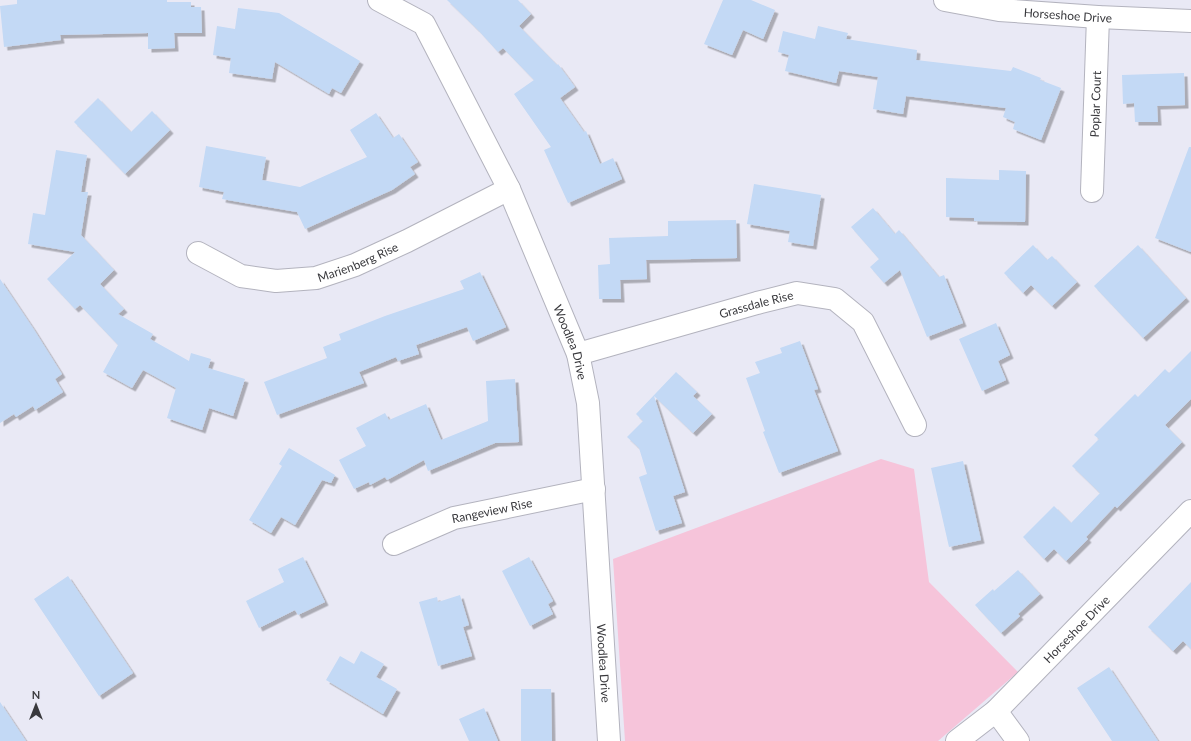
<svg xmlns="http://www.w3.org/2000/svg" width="1191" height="741" font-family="Lato,sans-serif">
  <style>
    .green { fill: #f6c4da }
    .building { fill: #c3d9f5; filter: url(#shadow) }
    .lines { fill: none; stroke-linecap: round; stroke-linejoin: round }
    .minor-casing { stroke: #b3b3be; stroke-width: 24 }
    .minor { stroke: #fff; stroke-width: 22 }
    .labels { text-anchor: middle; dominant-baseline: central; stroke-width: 3.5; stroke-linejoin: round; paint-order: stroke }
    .street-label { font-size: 12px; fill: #39393d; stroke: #e9e9f5 }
  </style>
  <defs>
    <filter id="shadow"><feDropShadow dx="3.5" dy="3.5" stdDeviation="0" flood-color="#0004"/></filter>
  </defs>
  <rect width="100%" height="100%" fill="#e9e9f5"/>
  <path class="green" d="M881,459l33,10 15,113 89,90 -80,69h-313l-12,-182z"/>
  <path class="building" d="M17,0h150v2h24v5h10l1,26h-28l1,15 -27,1v-16l-88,2 1,5 -57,7 -4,-41 17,-2z
    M447,0h71l13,14 -12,12 38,39 1,-1 17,23 -15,11 24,34 2,-1 14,33 13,-6 9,21 -54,24 -24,-53 7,-3 -37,-53 20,-14 -31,-32 -5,4 -20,-22z
    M723,0h28l24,10 -12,29 -20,-9 -11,25 -28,-11z
    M238,8l41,5 81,48 -19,32 -9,-5 -3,6 -54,-32 -3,17 -43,-6 2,-15 -18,-3 4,-29 18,3z
    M818,26l30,7 -2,6 71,11 -1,10 95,11 2,-4 28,11 -1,2 21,8 -20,52 -28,-11 2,-7 -12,-5 3,-9 -100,-12 -3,18 -30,-5 5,-32 -39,-6 -3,12 -51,-12 4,-16 -11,-3 5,-21 32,8z
    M1184,73l1,32 -28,1 1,16h-23l-1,-19 -11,1 -1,-29z
    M98,98l33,34 21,-21 18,19 -45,44 -51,-52z
    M376,113l17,25 6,-4 19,28 -8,5 5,7 -23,16 -87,39 -8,-17 -75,-13 2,-7 -25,-5 7,-41 60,11 -4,23 38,7 67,-30 -17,-27z
    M1189,147h2v105l-36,-14z
    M56,150l31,5 -6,37h7l-7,43 33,35 -14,14 24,25 -6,5 35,20 -3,5 39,22 2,-8 20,6 -3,9 37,11 -12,37 -24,-8 -7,22 -35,-12 9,-30 -33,-18 -11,18 -29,-16 15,-27 -38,-40 -5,4 -28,-30 28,-27 -47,-8 5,-31 12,2z
    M999,170l27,1 -1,51 -51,-1v-3l-28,-1v-39l53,2z
    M754,184l67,11 -8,51 -25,-4 2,-11 -43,-7z
    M873,208l22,26 4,-4 40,47 5,-2 19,48 -36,14 -27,-67 -16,13 -14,-16 9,-8 -28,-32z
    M736,220l1,38 -91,2 1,19 -27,1 1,19h-22l-1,-34 12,-1 -1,-26 59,-2v-15z
    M1033,245l14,15 5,-4 25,26 -25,24 -21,-21 -8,8 -19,-20z
    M1138,245l48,53 -43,40 -49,-52z
    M480,272l26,55 -33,14 -6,-14 -51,18 3,9 -21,7 -2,-4 -37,15 5,11 -87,32 -13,-33 63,-24 -4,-11 18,-7 -2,-6 46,-18 79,-27 -4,-8z
    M0,279l33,49 29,46 -7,5 8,13 -28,18 -2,-4 -17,11 -2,-3 -14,9z
    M996,323l14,32 -12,6 8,19 -24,11 -23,-52z
    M800,341l18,48 -4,1 24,61 -59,22 -16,-41 2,-1 -19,-53 14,-5 -5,-11 27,-9 -2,-5z
    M1191,351v48l-26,26 17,17 -65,66 -2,-2 -29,31 2,2 -22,22 -12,-12 -10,10 -21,-22 31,-31 17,17 29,-30 -28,-27 27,-27 -5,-4 41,-41 3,3 27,-28 4,4z
    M676,372l21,20 -4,4 19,18 -19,19 -39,-37 31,96 -12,4 9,27 -26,8 -17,-54 8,-3 -8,-26 -12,-11 16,-16 -7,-7z
    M515,379l4,63 -24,1 -67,28 -4,-11 -37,20 -2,-3 -15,8 -1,-3 -15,7 -15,-29 27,-14 -10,-18 29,-15 4,7 37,-16 15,36 47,-19 -2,-40z
    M289,448l46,27 -4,8 -9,-3 -27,45 -14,-8 -10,16 -22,-13 33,-54 -3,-2z
    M963,461l18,79 -32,7 -18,-79z
    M303,557l22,45 -27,13 -3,-5 -36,18 -13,-27 38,-19 -6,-13z
    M529,557l24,44 -5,3 5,10 -23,12 -28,-55z
    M1018,570l22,24 -22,20 2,2 -19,17 -26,-28 18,-16 1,2z
    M68,576l65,97 -34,23 -65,-97z
    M1191,582v67l-8,-8 -10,10 -25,-24z
    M460,595l9,30 -6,2 9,29 -34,10 -19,-64 18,-5 1,5z
    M361,651l23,13 -8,13 21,12 -14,25 -57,-34 14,-24 14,8z
    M1109,667l49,74h-46l-35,-53z
    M521,689h30l1,52h-31z
    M0,702l26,39h-26z
    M484,708l14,33h-29l-10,-22z"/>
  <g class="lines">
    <g class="minor-casing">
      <g id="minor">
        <path id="s1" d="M379,0l45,24 85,165 69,165 10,49 21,338"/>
        <path id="s2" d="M945,0l54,10 99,7 93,4"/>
        <path id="s3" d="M1092,191l6,-174"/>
        <path id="s4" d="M198,253l43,23 35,5 40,-3 39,-13 52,-24 102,-52"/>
        <path id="s5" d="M578,354l179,-51 40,-10 38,6 28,23 52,103"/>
        <path id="s6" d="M394,544l60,-26 140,-29"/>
        <path d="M996,711l22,30"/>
        <path id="s7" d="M957,741l39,-30 195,-200"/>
      </g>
    </g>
    <use href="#minor" class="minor"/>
  </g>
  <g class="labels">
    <g class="street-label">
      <text stroke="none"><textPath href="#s2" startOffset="124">Horseshoe Drive</textPath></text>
      <text stroke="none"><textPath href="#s3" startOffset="87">Poplar Court</textPath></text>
      <text stroke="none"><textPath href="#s4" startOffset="169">Marienberg Rise</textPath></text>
      <text stroke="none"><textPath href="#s5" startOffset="185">Grassdale Rise</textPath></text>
      <text stroke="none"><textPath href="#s1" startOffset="402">Woodlea Drive</textPath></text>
      <text stroke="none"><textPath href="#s6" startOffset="104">Rangeview Rise</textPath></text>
      <text stroke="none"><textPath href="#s7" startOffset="164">Horseshoe Drive</textPath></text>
      <text stroke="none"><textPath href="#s1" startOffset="726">Woodlea Drive</textPath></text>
    </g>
  </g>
  <g transform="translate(36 705)" stroke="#e9e9f5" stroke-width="3" paint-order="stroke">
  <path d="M0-3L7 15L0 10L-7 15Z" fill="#39393d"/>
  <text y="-6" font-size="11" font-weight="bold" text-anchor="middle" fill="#39393d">N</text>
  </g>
</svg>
